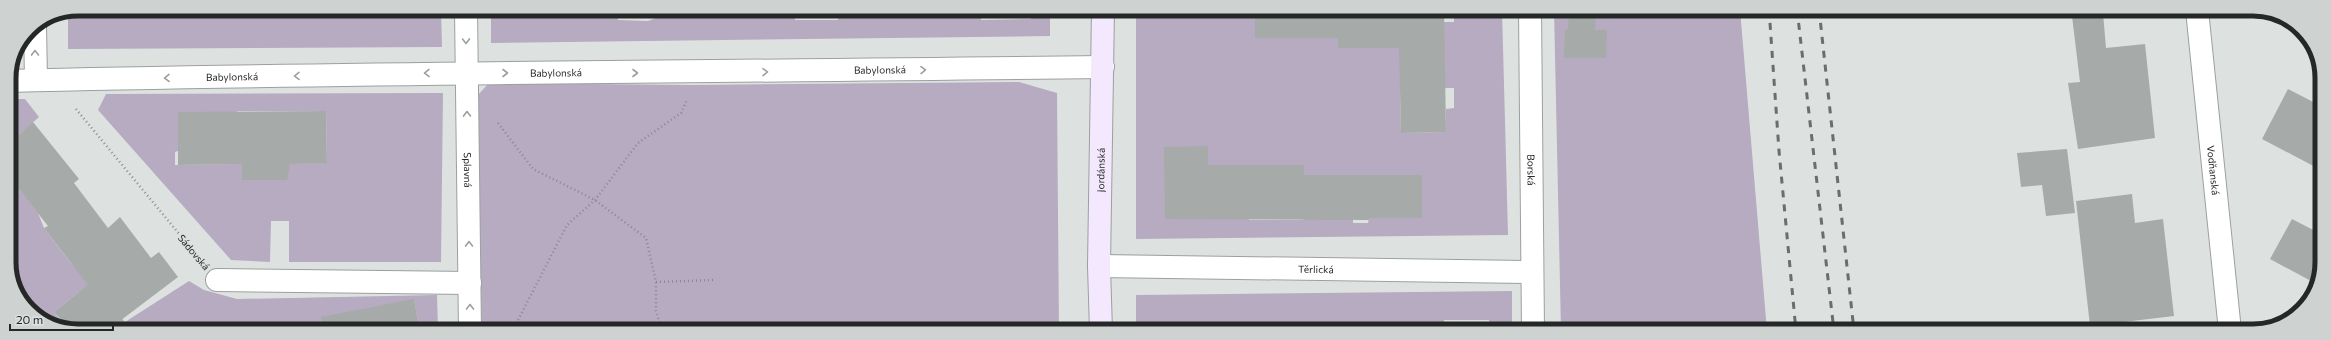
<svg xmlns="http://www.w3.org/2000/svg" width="2331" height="340" font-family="Commissioner,sans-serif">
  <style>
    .green { fill: #b6abc1; fill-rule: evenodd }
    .building { fill: #a6aaa9 }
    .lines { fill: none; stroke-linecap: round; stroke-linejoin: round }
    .street-casing { stroke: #9ba09f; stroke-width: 24 }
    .secondary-casing { stroke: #9ba09f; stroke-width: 24 }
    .path { stroke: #888b8b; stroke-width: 2.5; stroke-dasharray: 1 3; stroke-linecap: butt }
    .street { stroke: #fff; stroke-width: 22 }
    .secondary { stroke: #f4e8fe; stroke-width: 22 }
    .rail { stroke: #6a6d6c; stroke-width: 3; stroke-dasharray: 7 7; stroke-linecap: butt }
    .oneway { stroke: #9d9e9e }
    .labels { text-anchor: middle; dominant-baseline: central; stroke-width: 3; stroke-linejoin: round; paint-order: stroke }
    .street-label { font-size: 10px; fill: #262828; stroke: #dde2e1 }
    .rim { fill: none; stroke: #262828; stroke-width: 5 }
  </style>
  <rect width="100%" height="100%" fill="#dde2e1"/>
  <path class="green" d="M78,9h81v5h21v-4h37v4l24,-1 1,-4h199l1,38 -374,2v-35h-15z
    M491,9h126l1,11 30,1 8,-3 3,-9h136v11h43l1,-11h142v11l50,-1v-10h19v27l-559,7z
    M1136,9h119l1,29h41v-29h41l1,39h97l8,-26h10v-13h48l6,226 -372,4zM1454,88v20l-8,1v23l-45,1 -1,-44zM1249,165l55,55h-55zM1353,175h69v43h-53l-1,5h-15z
    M1554,9h186l27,322h-206z
    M1019,82l38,11 2,238h-577l-5,-235 12,-13 205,2z
    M443,93l-2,169h-152v-41h-18l-1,41 -39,-2 -133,-150 8,-16zM237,111h89l1,52 -89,1zM178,151l58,13 -61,1v-13z
    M9,99h16l14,18 -29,26z
    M10,178l28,35 6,15 26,34 55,60 64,-41 15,9 33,9 200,-4 1,36h-18l-6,-31 -54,10 4,21 -258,-1 -28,-37 -24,19 9,13 -2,2 -29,-13 -21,-34z
    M1512,291v40h-23v-11h-45v11h-308v-36z"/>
  <path class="building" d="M1255,9h189l2,123 -45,1 -2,-85h-61v-10h-83z
    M1569,9h27l-1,21h12l-1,28h-42l1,-28h3z
    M2103,13l3,35 39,-4 10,94 -77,11 -10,-66 12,-1 -8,-66z
    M2288,89l33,17v64l-59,-31z
    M326,111l1,52 -37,1 -3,16h-45v-16l-64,1v-53z
    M33,122l46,57 -5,4 34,45 12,-11 31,41 8,-6 19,25 -70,53h-39l-15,-18 34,-27 -44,-57 4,-2 -38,-48v-35z
    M1208,146v19h96v10h118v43h-53v2l-204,-1 -1,-72z
    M2067,149l8,64 -29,3 -4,-31 -21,2 -4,-34z
    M2132,194l3,29 28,-4 11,97 -84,10 -14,-125z
    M2292,219l29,15v28l-10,19 -41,-22z
    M414,299l6,32 -97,-1 -2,-13z"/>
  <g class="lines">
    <g class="street-casing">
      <g id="street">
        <path id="s1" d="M466,9l4,322"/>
        <path id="s2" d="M1530,9l3,322"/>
        <path id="s3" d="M2197,10l33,321"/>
        <path d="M35,25l1,55"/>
        <path id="s4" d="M9,81c365,-9 730,-9 1094,-14"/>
        <path id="s5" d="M1099,266l433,6"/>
        <path d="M217,280l253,3"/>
      </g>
    </g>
    <g class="secondary-casing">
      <g id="secondary">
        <path id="s6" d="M1101,331l-2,-65 4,-257"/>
      </g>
    </g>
    <path class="path" d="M76,109l123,149
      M498,123l35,46 62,31 51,38 10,44v29l6,20
      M656,282l59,-2
      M499,327l15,1 53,-103 28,-25 43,-57 43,-30 6,-13"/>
    <use href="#street" class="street"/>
    <use href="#secondary" class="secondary"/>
    <path class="rail" d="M1769,9l10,142 17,180
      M1797,9l37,322
      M1819,9l35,322"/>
  </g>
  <defs><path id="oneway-chevron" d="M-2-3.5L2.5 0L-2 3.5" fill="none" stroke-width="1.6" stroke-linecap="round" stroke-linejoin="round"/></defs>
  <g class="oneway">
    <use href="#oneway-chevron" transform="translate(466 41) rotate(89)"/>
    <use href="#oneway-chevron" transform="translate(35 53) rotate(-91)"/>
    <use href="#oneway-chevron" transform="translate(923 70) rotate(-1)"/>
    <use href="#oneway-chevron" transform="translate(765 72) rotate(-1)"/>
    <use href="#oneway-chevron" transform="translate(427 73) rotate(179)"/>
    <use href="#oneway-chevron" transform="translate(505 73)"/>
    <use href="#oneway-chevron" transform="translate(635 73)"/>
    <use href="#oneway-chevron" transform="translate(297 76) rotate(179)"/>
    <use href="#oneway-chevron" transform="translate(167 78) rotate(179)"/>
    <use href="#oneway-chevron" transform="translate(467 114) rotate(-91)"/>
    <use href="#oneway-chevron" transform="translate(469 244) rotate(-91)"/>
    <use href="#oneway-chevron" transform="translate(470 307) rotate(-90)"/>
  </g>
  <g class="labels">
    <g class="street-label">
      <text stroke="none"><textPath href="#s4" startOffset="871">Babylonská</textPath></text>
      <text stroke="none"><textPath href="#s4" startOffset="547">Babylonská</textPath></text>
      <text stroke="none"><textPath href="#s4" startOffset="223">Babylonská</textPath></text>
      <text stroke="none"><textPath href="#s1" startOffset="161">Splavná</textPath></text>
      <text stroke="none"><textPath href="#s6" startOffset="161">Jordánská</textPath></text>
      <text stroke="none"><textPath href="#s2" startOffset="161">Borská</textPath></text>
      <text stroke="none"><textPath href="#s3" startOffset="161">Vodňanská</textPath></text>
      <text transform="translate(194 252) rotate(50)">Sádovská</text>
      <text stroke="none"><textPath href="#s5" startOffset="217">Těrlická</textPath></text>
    </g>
  </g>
  <path d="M0 0H2331V340H0ZM78 16H2253A62 62 0 0 1 2315 78V262A62 62 0 0 1 2253 324H78A62 62 0 0 1 16 262V78A62 62 0 0 1 78 16Z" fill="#ced3d2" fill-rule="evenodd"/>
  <path class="rim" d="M78 16H2253A62 62 0 0 1 2315 78V262A62 62 0 0 1 2253 324H78A62 62 0 0 1 16 262V78A62 62 0 0 1 78 16Z"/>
  <path d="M10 324v6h103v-6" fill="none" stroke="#262828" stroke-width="2"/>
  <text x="16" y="324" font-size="12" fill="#262828" stroke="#dde2e1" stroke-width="3" paint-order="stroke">20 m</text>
</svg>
